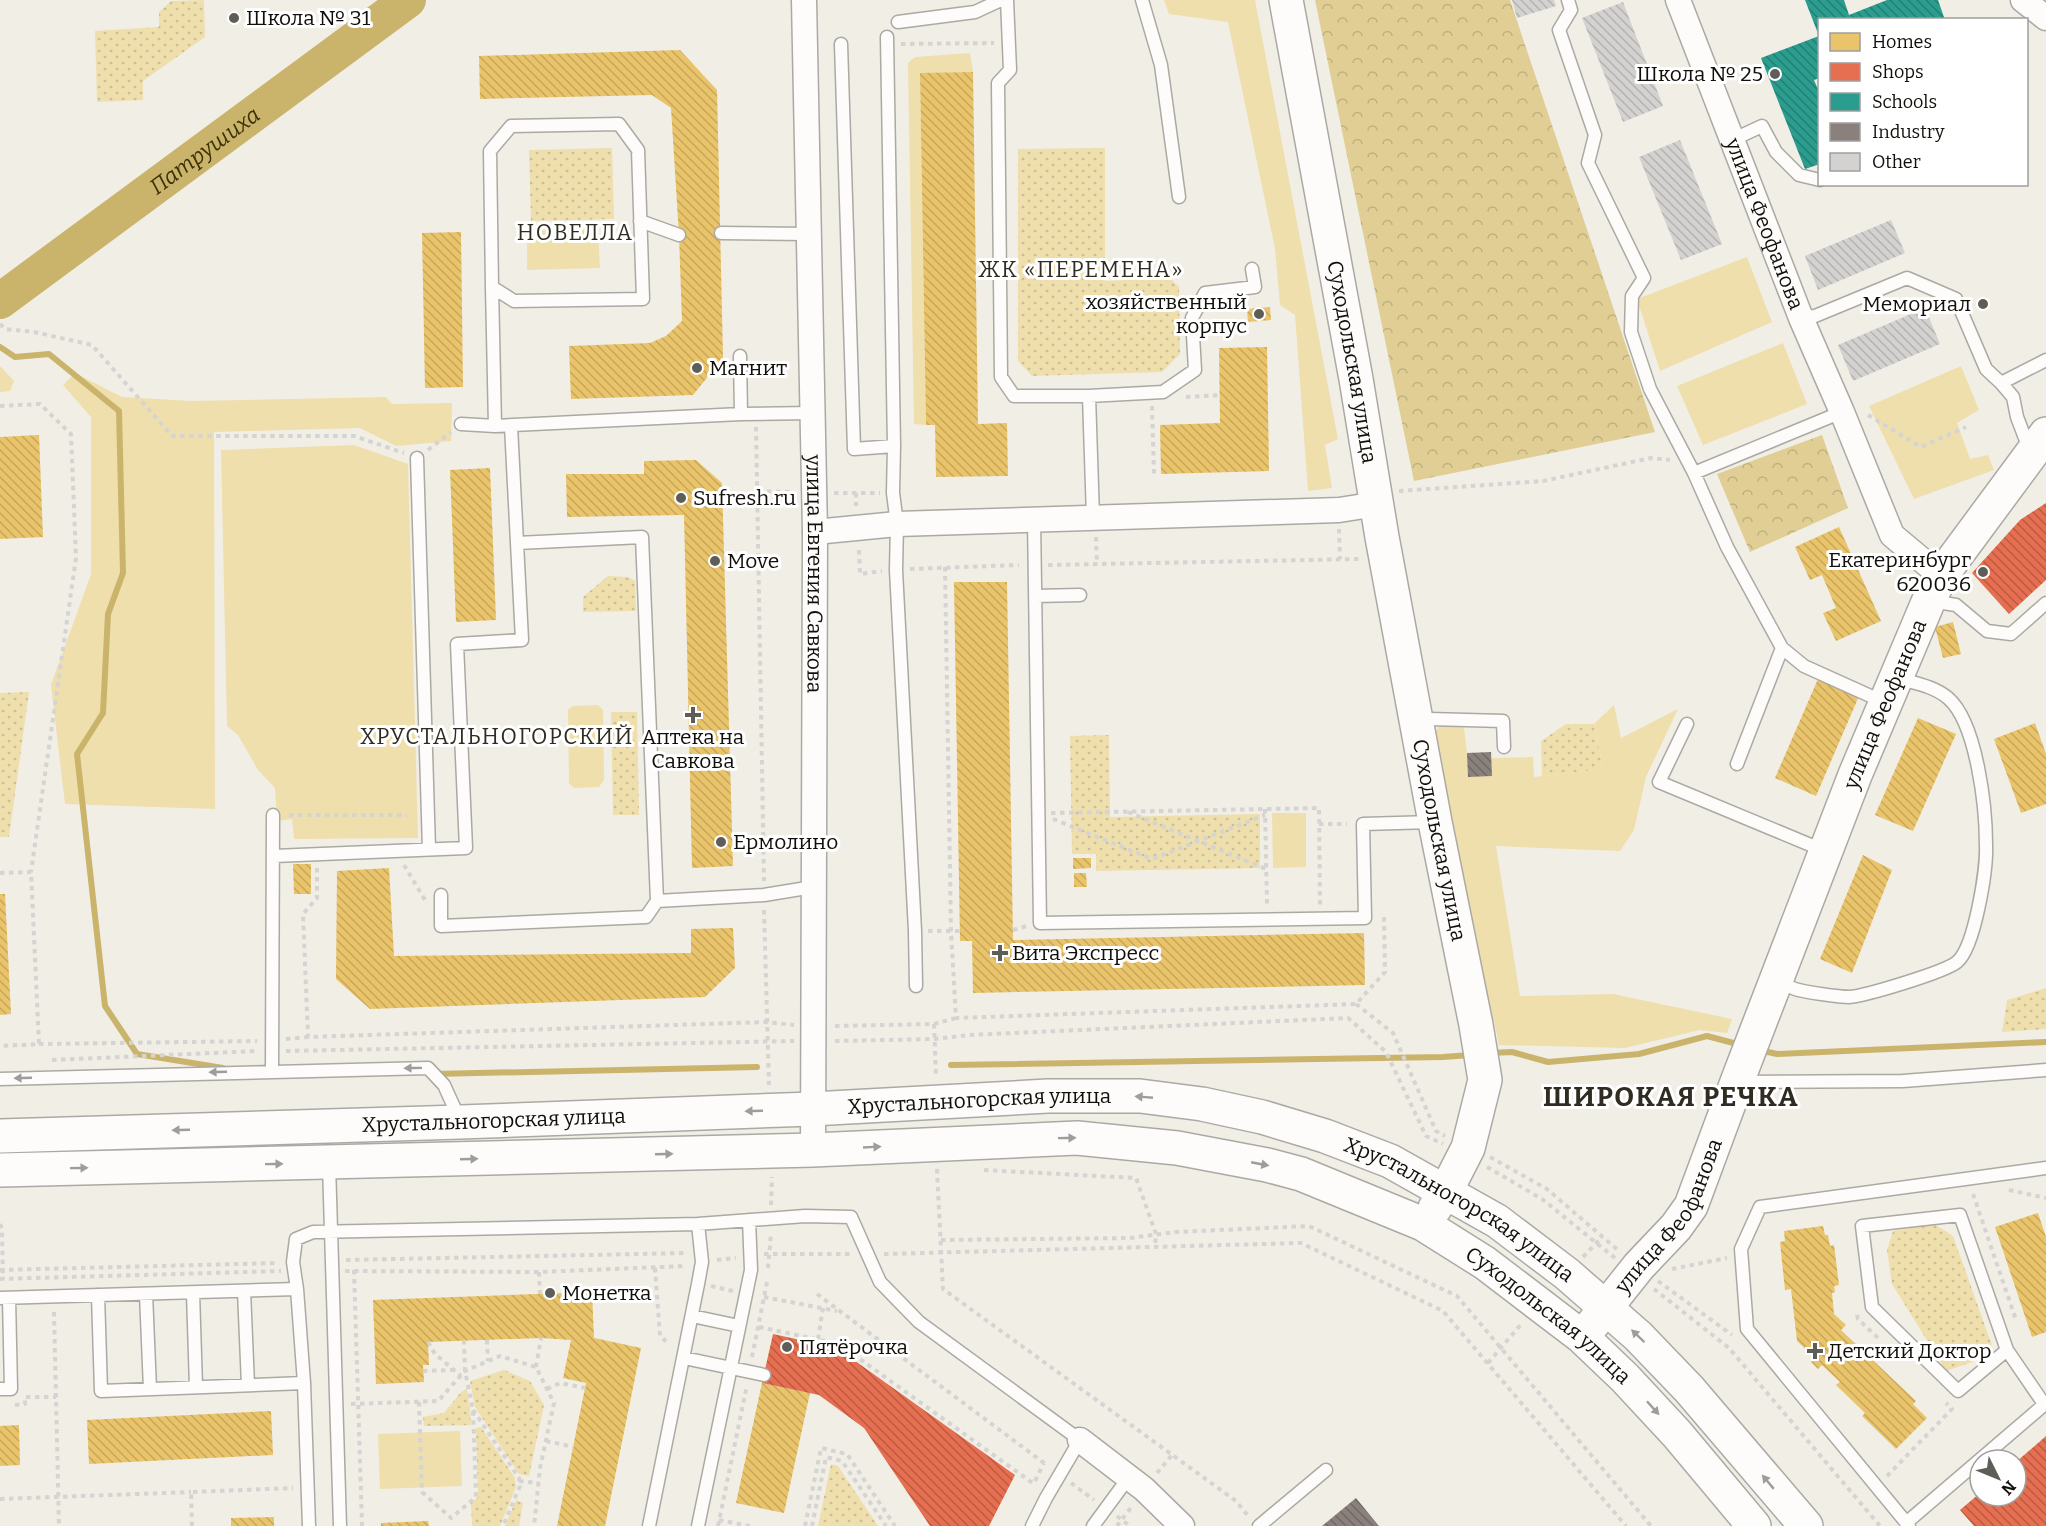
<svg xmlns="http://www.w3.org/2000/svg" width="2046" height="1526" font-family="Bitter,serif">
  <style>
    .grass { fill: #efdfad }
    .forest { fill: url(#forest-crowns) }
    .park { fill: url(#park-dots) }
    .homes { fill: url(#homes-back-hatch) }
    .shops { fill: url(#shops-back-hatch) }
    .schools { fill: url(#schools-back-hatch) }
    .industry { fill: url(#industry-back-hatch) }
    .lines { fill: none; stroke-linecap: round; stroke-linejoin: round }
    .stream { stroke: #cab46b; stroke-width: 6 }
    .river { stroke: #cab46b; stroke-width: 36 }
    .building { fill: url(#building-back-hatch) }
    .lane-casing { stroke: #aba9a3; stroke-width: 15 }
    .street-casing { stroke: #aba9a3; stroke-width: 27 }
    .secondary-casing { stroke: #aba9a3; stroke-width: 36 }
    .path { stroke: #d5d4d2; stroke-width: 4; stroke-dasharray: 4.5 4.5; stroke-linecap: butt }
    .lane { stroke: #fdfcfb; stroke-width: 12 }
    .street { stroke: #fdfcfb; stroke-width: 24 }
    .secondary { stroke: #fdfcfb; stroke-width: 33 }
    .oneway { fill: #9f9d9b }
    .poi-dot { fill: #5f5d57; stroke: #fff; stroke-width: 2 }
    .labels { text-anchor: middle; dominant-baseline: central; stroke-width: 6; stroke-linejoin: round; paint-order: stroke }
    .poi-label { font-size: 21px; fill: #110f0a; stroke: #fff; text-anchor: start }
    .street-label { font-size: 21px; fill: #110f0a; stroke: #fff }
    .water-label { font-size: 22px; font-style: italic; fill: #3d3105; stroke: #fff }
    .neighbourhood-label { font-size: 22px; letter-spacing: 1.5px; fill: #302c21; stroke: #fff }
    .district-label { font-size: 27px; font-weight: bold; letter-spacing: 1.5px; fill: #302c21; stroke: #fff }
  </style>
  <defs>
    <pattern id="forest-crowns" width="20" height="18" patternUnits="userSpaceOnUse" patternTransform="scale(1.5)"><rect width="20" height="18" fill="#e0ce94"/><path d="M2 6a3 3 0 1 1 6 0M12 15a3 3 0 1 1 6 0" fill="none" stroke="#bfb07e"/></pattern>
    <pattern id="park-dots" width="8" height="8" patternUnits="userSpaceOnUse" patternTransform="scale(1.5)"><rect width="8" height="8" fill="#efdfad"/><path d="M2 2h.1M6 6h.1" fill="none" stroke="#ccbe94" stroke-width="1.8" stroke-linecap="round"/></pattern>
    <pattern id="homes-back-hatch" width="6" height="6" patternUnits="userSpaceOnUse" patternTransform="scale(1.5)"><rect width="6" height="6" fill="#e9c46a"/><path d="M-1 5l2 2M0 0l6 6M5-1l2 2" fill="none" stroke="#c7a75b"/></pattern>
    <pattern id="shops-back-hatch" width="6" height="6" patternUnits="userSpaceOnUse" patternTransform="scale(1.5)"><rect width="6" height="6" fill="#e76f51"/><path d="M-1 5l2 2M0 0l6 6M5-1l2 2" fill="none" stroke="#ba5a41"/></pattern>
    <pattern id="schools-back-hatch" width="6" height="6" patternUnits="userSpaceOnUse" patternTransform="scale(1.5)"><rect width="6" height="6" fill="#2a9d8f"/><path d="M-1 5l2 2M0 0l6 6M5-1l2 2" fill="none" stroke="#237e73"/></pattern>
    <pattern id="industry-back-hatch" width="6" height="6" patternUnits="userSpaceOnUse" patternTransform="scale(1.5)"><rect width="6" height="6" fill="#8a817c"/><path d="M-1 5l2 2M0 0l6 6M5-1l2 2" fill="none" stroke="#6f6864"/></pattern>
    <pattern id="building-back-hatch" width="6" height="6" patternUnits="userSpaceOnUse" patternTransform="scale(1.5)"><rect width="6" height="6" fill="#d3d2d1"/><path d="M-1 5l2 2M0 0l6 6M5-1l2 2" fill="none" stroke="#b4b3b2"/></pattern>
  </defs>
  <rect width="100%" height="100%" fill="#f1eee6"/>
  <path class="grass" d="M1164,0h91l83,439 -13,6 7,43 -24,3 -13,-176 -15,-10 -5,-56 -47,-227 -59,-8z
    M970,53l3,19 -53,2 6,351 -12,-1 -6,-361 7,-6z
    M598,229l2,39 -73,2v-39z
    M1747,257l25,65 -112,49 -23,-72z
    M1783,343l24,61 -104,41 -26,-59z
    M0,366l14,15 -4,10 -10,1z
    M1961,366l18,44 -22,13 13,36 18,-4 6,15 -80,29 -45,-93z
    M75,373l47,24 69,4 195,-4 6,7 60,-1 -1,38 -55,5 -36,-18 -146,4 1,377 -150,-5 -14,-119 40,-111v-157l-28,-32z
    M354,445l54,19 10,374 -124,1 -2,-20 -15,2 -2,-33 -17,-18 -20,-35 -11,-9 -6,-276z
    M598,705l5,5 1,70 -5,7 -25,1 -5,-5 -1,-73 5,-4z
    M1614,705l7,33 57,-29 -32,68 -12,53 -14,21 -124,-5 24,150 93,-2 119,25 -5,14 -27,-3 -75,18 -126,-3 -5,-24 -6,-5 -54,-283 6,-8h14l10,3 3,25 24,5 42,-1 1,20 69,-8 -9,-45z
    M1272,813h34v54l-33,1z
    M460,1431l2,55 -82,3 -2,-55z"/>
  <path class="forest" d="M1315,0h195l145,432 -241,49z
    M1822,435l26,73 -98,44 -33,-78z"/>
  <path class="park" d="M204,0l1,37 -62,44v19l-46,2 -2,-71 64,-4v-15l12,-11z
    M612,148l2,71 -83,2 -2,-71z
    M1105,148v133l65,-3 9,9 1,67 -18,18 -130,4 -14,-15v-212z
    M608,576l20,1 7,4 1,30 -53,1v-15z
    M29,692l-20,145h-9v-144z
    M611,712h26l2,103h-26z
    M1566,724h28l9,45 -61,7 -1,-35z
    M1109,735l1,82 150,-3v54l-164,3v-17h-24l-2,-118z
    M2046,988v41l-44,3 5,-32z
    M1934,1224l19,12 42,118 -49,17 -54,-87 -5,-34 6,-19z
    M504,1370l26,11 14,24 -15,71 -10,-2 -44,-67 -5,-26z
    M467,1389l3,20 1,16 -47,1 -1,-9 21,-4 17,-21z
    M481,1427l34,51 1,9 -16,39h-28l-1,-23 7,-6 -2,-69z
    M831,1464l7,2 40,60h-60z
    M516,1500l7,3 -4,23h-14z"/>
  <path class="homes" d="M680,50l37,40 6,268 -30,37 -122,4 -2,-53 81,-3 16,-7 16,-15 -3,-86 -8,-127 -19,-13 -172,4 -1,-43z
    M973,72l5,352 29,-1 1,53 -72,1 -1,-52h-9l-6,-352z
    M461,232l2,155 -38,1 -3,-155z
    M1270,307l1,13 -23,2 -1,-13z
    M1267,347l2,124 -108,3 -1,-49 60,-2 -1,-75z
    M39,435l4,102 -43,2v-102z
    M696,460l26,23 11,383 -41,2 -8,-353 -117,2 -1,-43h78v-13z
    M490,468l6,152 -40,2 -6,-152z
    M1839,527l42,94 -45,20 -13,-28 13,-5 -14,-33 -12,5 -15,-33z
    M954,582h53l6,358 351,-7 1,52 -392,8 -1,-52h-12z
    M1953,622l8,32 -18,4 -8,-31z
    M1818,679l41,17 -43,100 -41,-18z
    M1918,718l38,16 -43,97 -38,-16z
    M2035,723l11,31v50l-25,9 -27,-74z
    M1863,855l29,15 -40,103 -32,-14z
    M1073,858h18v10l-18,1z
    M293,864h18v30h-17z
    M389,868l5,88 297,-3v-24l42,-1 2,40 -30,29 -335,12 -34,-30 1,-108z
    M1074,873h12l1,14h-13z
    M0,894h5l6,120 -11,1z
    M2038,1213l8,24v95l-14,5 -37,-110z
    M1823,1226l2,9h3l2,11 4,-1 5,40 -5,1 1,6 -3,1 2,21 12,11 -5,5 75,71 -3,3 14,14 -31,31 -34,-33 3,-3 -29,-28 4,-3 -18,-17 -4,4 -7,-7 4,-4 -18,-17 -6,-52 -6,1 -5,-48 5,-1 -1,-10z
    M592,1292l2,46 47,10 -36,178h-48l29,-143 -23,-5 8,-38 -30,-2 -113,4 1,23h-6l1,17 -48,2 -3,-84z
    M762,1383l48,10 -26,120 -48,-10z
    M271,1411l2,44 -184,9 -2,-44z
    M19,1425l1,40 -20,1v-40z
    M274,1517v9h-43v-8z
    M428,1521l1,5h-48v-3z"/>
  <path class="shops" d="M2046,503v77l-37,34 -37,-41 48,-53z
    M773,1334l64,14 178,127 -26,51h-59l-66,-98 -45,-33 -57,-12z
    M2046,1436v90h-72l-14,-16 20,-17v3h36v-34z"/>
  <path class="schools" d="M1805,0h39l5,15 38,-15h51l7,20h-125v58l-6,2 6,14v70l-15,5 -44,-111 58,-22z"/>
  <path class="industry" d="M1491,752l1,24 -24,1 -1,-24z
    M1356,1498l23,28h-57z"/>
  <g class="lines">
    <path class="stream" d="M0,347l15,10 34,-3 70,57 4,162 -15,41 -5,99 -26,41 28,252 32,48 86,14
      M1759,1050l18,4 269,-12
      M1490,1053l22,-1 36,10 91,-8 68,-18 34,9
      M951,1065l492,-8 27,-2
      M433,1074l324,-7"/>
    <path class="river" id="s1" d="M0,301l408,-301"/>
  </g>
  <path class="building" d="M1512,0h42l2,6 -39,12z
    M1623,2l40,104 -40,16 -41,-104z
    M1680,140l42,104 -41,16 -42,-103z
    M1891,220l14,33 -87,37 -13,-34z
    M1925,308l15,36 -87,37 -15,-36z"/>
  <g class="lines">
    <g class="lane-casing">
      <path id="lane" d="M1007,0l3,70 -12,13 3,294 13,19h75l74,-4 32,-22 -3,-52 13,-25 50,-6 -3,-18
        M1142,0l19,65 18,132
        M1568,0l3,10 -12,20 36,105 -7,28 56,115 -12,18 -1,36 19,57 44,84 33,74 55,101 -45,116
        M898,22l77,-10 26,-12
        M887,37l7,409 -1,47 4,31 -1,46 19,361 1,55
        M841,44l13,405 40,-3
        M619,124l19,26 5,149 -129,2 -22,-14 -2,-136 21,-25z
        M1732,140l30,-14 14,26 23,23 21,5
        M640,221l39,14
        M721,233l87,1
        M492,287l3,139
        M1801,318l14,-2 92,-38 49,21 30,70 15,14
        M740,356l1,58
        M1089,396l4,121
        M461,424l34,2 246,-12 70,-1
        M2030,451l-13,-34 -4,-20 -12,-14 45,-23
        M417,458l12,391
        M1694,473l148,-61
        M1034,519l6,404 325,-5 -2,-94 70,-2
        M1035,596l45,-1
        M1930,601l26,4 31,26 24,3 35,-31
        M1782,648l22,18 82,37
        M1417,721l12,-2 74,2 1,26
        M1687,724l-28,58 166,69
        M274,856l192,-8 -9,-204 65,-4 -11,-214
        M441,895v31l205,-9 11,-16 -15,-364 -125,6
        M657,901l107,-6 49,-8
        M1778,981c6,2 11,6 17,8 9,3 44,8 54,8 16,-1 96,-25 108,-35 18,-15 30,-93 29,-117 0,-37 -9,-122 -38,-147 -14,-12 -34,-15 -51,-20
        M272,1071l1,-256
        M0,1079l428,-11 16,17 15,33
        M1741,1082l162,-1 143,-11
        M329,1164l11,362
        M297,1289l-4,-27 3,-23 17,-7 385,-8 107,-8 46,1 29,65 39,40 161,118 -34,58 -14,28
        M244,1291l4,94
        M193,1293l3,94
        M146,1294l4,95
        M98,1295l3,96 203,-8
        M0,1298l297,-9 7,94 5,143
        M692,1316l47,10
        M2007,1350l-49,41 -86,-84 -10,-81 98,-11 47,135 37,54
        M684,1358l80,17
        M0,1389h11l-2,-91
        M1906,1523l140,-120
        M649,1526l49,-242 4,-22 -4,-38
        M698,1526l53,-256 -2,-50
        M1093,1526l36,-49
        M1259,1526l67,-56
        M1909,1526l-162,-197 -6,-80 19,-42 286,-39"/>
    </g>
    <g class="street-casing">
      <g id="street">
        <path id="s2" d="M804,0l11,532 -2,618"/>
        <path id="s3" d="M1678,0l123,318 41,94 50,123 49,41"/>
        <path d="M2023,0l23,18"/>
        <path d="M815,532l82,-8 442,-14 38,-6"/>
        <path d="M1080,1440l64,49 38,37"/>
      </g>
    </g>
    <g class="secondary-casing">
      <g id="secondary">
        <path id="s4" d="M1286,0l70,379 26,158 53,285 41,203 9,55 -17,68 -22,43 -11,17"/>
        <path id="s5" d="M0,1136l460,-14 352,-13 236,-13h92l62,8 60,13 63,19 65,25 107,60 70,53 71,62 51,53 117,137"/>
        <path id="s6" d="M0,1170l813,-20 264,-12 100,10 90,17 34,9 122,50 62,39 97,74 43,41 52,56 77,92"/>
        <path id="s7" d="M1592,1325l47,-59 37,-39 15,-21 46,-124 118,-307 74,-175 12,-24 105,-142"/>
      </g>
    </g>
    <path class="path" d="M901,44l93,-1
      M0,324l5,5 29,3 58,13 80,91h182l50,17
      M1186,397l34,-2
      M0,406l40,-2 31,30 5,124 -45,314
      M1152,406l2,68
      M1868,415l53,32 45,-20
      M756,427l8,454
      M428,450l23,-18
      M758,491l35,1
      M1399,491l144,-10 108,-23 19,2
      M834,493h46
      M856,493v13
      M1339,529l1,30
      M1096,537l1,27
      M859,550l1,24 22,-3
      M1048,565l311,-6 1,2
      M945,567l6,364 5,87 400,-14 29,-32 -1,-55h-3
      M910,569l109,-4
      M1265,809l2,95
      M1128,812l138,57
      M1051,813l268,-5 1,97
      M289,815h118
      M1053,819l99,40 113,-44
      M1319,824h28
      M404,865l21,35
      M317,868v30l-14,16 5,123 458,-15 28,3
      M0,873l31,-1 8,172 -39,2
      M764,910l5,175
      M1013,930l14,-4
      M928,931h32
      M1356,1004l37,29 43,98 9,5
      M934,1024l2,53
      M835,1026l99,-2 22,-6
      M286,1039l22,-2
      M835,1041l100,-2 34,-4 379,-17 38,34 40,84 17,8
      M39,1044l218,-3
      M286,1051l508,-10
      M52,1060l205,-9
      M1490,1157l57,32 72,62
      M1487,1167l55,32 73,59
      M937,1169l6,120 293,212 13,16
      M984,1170l152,8 20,56 -1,13
      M2009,1190l37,8
      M1973,1194l43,126
      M771,1205l1,-28
      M0,1224l2,5 1,50
      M941,1240l189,-2 46,-6 133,-6 148,70 194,230
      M764,1254h89
      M884,1254l417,-11 142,68 183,215
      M1583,1257l18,-19
      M346,1260l340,-7
      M717,1260l19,-2
      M655,1268l5,68 9,8
      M768,1268l3,-34
      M1672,1269l55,-11
      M0,1270l278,-7
      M354,1270l8,256
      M345,1271l194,1 147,-6
      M539,1272l1,22
      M0,1279l281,-8
      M1658,1281l74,54
      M711,1286l22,5
      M1654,1289l75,59 151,178
      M817,1294l231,172
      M764,1297l73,14
      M54,1312l5,214
      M1857,1315l1,4 20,19
      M759,1327l80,17 195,140
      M818,1339l5,-31
      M487,1340l1,21
      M428,1342l7,12 26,22
      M752,1357l15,-75
      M1488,1363l35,-41
      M536,1367l5,-29
      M423,1371l30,-1
      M547,1389l13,-6 26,5
      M419,1402l3,90 29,26 25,-21 -3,-87 -8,-39 -1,-30
      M351,1404l87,-3 27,-30 35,-15 36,11 18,36 -14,65 -6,58
      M15,1405l10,-1v-7h31
      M473,1410l46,68 1,8 -17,40
      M546,1441l28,6
      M1157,1473l15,-18
      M1887,1476l65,-67 -6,-6
      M519,1481l19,2
      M1035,1481l9,-18
      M1071,1483l23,17
      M0,1499l191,-7
      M1117,1516l13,10
      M719,1520l31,6
      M192,1526l-1,-34 102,-4
      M718,1526l29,-141
      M805,1526l16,-78 26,6 48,72
      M812,1526l14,-69 16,4 44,65
      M1117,1526l16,-21"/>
    <use href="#lane" class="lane"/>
    <use href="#street" class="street"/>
    <use href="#secondary" class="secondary"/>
  </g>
  <defs><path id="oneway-solid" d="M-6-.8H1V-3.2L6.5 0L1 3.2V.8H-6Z" transform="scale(1.5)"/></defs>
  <g class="oneway">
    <use href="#oneway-solid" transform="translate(413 1068) rotate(179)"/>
    <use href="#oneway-solid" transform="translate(218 1072) rotate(178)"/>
    <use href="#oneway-solid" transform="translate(23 1078) rotate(178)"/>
    <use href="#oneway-solid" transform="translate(1144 1097) rotate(-175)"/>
    <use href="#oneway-solid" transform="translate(754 1111) rotate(178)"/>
    <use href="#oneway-solid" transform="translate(181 1130) rotate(178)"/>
    <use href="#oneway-solid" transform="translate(1067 1138) rotate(-1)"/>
    <use href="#oneway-solid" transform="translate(872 1147) rotate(-3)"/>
    <use href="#oneway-solid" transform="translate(664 1154) rotate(-2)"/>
    <use href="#oneway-solid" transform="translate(469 1159) rotate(-2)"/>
    <use href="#oneway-solid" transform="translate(274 1164) rotate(-1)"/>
    <use href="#oneway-solid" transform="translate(1260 1164) rotate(11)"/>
    <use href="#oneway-solid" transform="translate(79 1168) rotate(-1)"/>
    <use href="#oneway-solid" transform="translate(1638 1336) rotate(-136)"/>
    <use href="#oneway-solid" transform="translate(1653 1408) rotate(48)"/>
    <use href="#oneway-solid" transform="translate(1768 1482) rotate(-130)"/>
  </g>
  <g class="poi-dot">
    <circle cx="234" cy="18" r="6"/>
    <circle cx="1775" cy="74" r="6"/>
    <circle cx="1983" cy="304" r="6"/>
    <circle cx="1259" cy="314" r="6"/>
    <circle cx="697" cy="368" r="6"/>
    <circle cx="681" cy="498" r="6"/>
    <circle cx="715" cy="561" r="6"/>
    <circle cx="1983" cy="572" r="6"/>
    <path d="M690 706h6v6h6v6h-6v6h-6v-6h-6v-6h6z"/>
    <circle cx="721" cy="842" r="6"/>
    <path d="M997 944h6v6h6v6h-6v6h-6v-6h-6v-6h6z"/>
    <circle cx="550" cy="1293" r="6"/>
    <circle cx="787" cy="1347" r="6"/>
    <path d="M1812 1342h6v6h6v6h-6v6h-6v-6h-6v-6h6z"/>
  </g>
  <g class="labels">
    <g class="poi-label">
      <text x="246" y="18">Школа № 31</text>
      <text x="1763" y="74" text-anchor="end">Школа № 25</text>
      <text x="1247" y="302" text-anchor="end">хозяйственный<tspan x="1247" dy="24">корпус</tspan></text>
      <text x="1971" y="304" text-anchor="end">Мемориал</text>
      <text x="709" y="368">Магнит</text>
      <text x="693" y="498">Sufresh.ru</text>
      <text x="1971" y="560" text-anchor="end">Екатеринбург<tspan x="1971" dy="24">620036</tspan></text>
      <text x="727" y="561">Move</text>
      <text x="693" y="737" text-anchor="middle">Аптека на<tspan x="693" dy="24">Савкова</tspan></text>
      <text x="733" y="842">Ермолино</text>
      <text x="1012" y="953">Вита Экспресс</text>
      <text x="562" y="1293">Монетка</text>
      <text x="799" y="1347">Пятёрочка</text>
      <text x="1828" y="1351">Детский Доктор</text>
    </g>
    <g class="street-label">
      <text stroke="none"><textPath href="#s3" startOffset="240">улица Феофанова</textPath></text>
      <text stroke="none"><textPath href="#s4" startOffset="368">Суходольская улица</textPath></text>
      <text stroke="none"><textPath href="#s2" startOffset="574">улица Евгения Савкова</textPath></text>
      <text stroke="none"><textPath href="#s7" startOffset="693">улица Феофанова</textPath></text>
      <text stroke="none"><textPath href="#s4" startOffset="854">Суходольская улица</textPath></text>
      <text stroke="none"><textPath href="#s5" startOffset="980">Хрустальногорская улица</textPath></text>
      <text stroke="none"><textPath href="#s5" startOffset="494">Хрустальногорская улица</textPath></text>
      <text stroke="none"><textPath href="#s5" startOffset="1484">Хрустальногорская улица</textPath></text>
      <text stroke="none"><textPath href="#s7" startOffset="135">улица Феофанова</textPath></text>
      <text stroke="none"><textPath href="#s6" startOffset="1592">Суходольская улица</textPath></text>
    </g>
    <g class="water-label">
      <text stroke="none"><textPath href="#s1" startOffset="254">Патрушиха</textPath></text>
    </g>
    <g class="neighbourhood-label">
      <text x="575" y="232">НОВЕЛЛА</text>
      <text x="1081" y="269">ЖК «ПЕРЕМЕНА»</text>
      <text x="497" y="736">ХРУСТАЛЬНОГОРСКИЙ</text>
    </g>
    <g class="district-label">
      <text x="1671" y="1097">ШИРОКАЯ РЕЧКА</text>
    </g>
  </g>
  <rect x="1818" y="18" width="210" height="168" fill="#ffffff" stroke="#a09f9d" stroke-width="1.5"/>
  <rect x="1830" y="33" width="30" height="18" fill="#e9c46a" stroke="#a09f9d" stroke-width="1.5"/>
  <text x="1872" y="48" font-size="18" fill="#110f0a">Homes</text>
  <rect x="1830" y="63" width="30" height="18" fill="#e76f51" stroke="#a09f9d" stroke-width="1.5"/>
  <text x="1872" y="78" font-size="18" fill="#110f0a">Shops</text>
  <rect x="1830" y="93" width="30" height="18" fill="#2a9d8f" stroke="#a09f9d" stroke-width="1.5"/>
  <text x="1872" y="108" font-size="18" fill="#110f0a">Schools</text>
  <rect x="1830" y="123" width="30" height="18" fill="#8a817c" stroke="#a09f9d" stroke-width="1.5"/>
  <text x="1872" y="138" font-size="18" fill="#110f0a">Industry</text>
  <rect x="1830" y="153" width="30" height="18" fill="#d3d2d1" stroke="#a09f9d" stroke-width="1.5"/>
  <text x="1872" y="168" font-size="18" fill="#110f0a">Other</text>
  <g transform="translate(1998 1478) rotate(133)"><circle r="28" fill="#ffffff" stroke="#a09f9d" stroke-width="1.5"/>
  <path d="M0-4.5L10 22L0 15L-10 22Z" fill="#5f5d57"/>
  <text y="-9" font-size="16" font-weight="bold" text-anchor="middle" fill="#110f0a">N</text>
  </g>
</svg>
